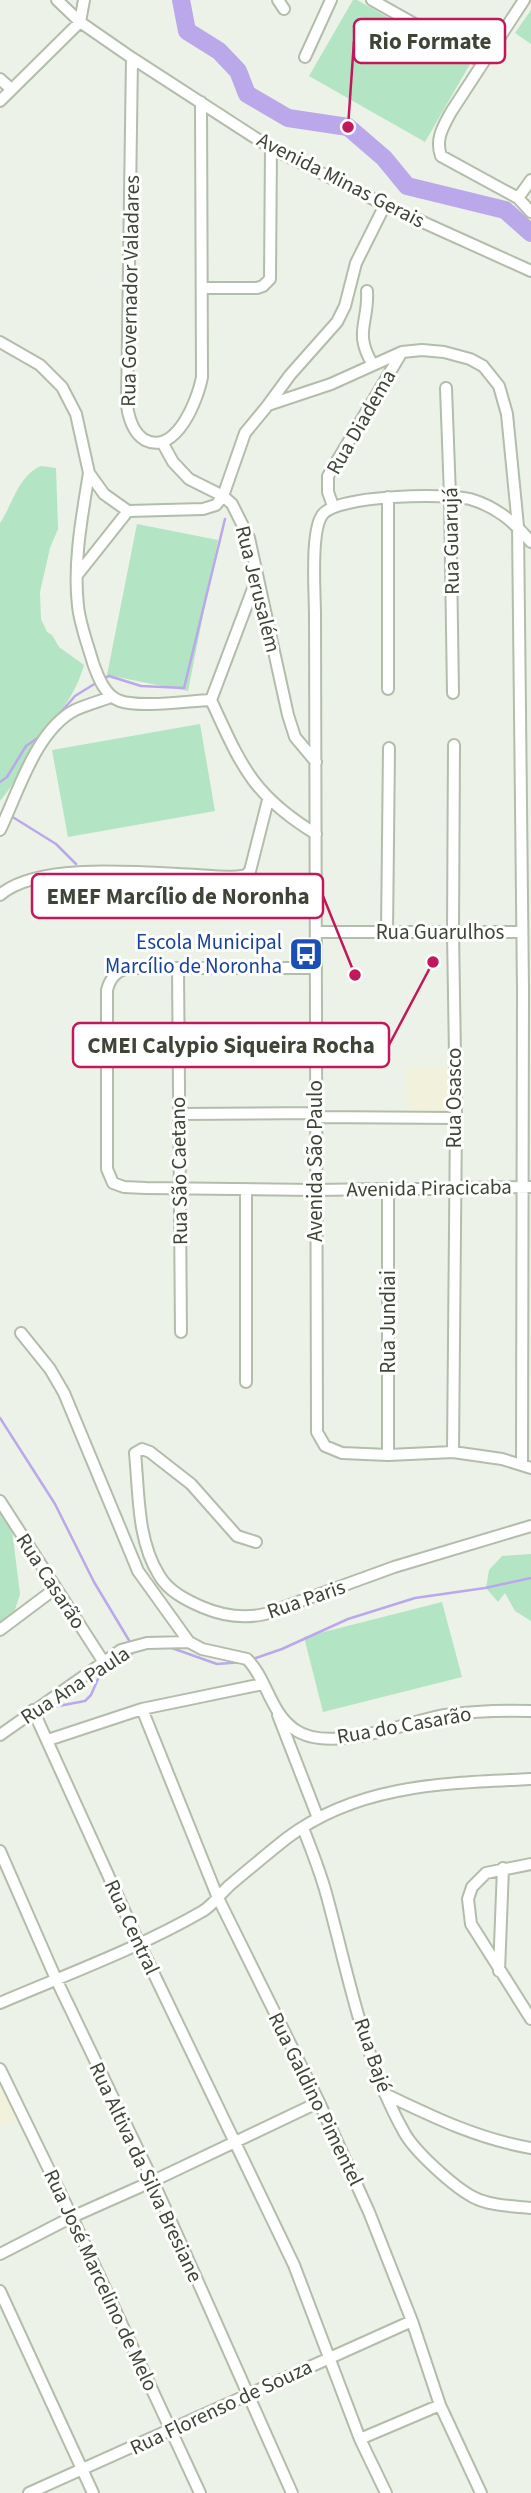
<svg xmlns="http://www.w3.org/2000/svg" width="531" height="2493" font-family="'Source Sans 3',sans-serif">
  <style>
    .medical { fill: #f2f2dc }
    .green { fill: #b3e4c3 }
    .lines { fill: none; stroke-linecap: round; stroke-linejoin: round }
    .stream { stroke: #bba8eb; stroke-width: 2.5 }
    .river { stroke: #bba8eb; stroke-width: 18 }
    .minor-casing { stroke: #b3bdab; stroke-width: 14 }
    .minor { stroke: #fff; stroke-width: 10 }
    .labels { text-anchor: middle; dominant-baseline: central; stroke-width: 6; stroke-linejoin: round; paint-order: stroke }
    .street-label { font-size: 21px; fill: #3e4537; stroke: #fff }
    .transit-label { font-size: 21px; fill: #164399; stroke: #fff; text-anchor: end }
    .leader { fill: none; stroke: #c2185b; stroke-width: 2.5 }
    .callout-dot { fill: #c2185b; stroke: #fff; stroke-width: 2.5 }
    .callout { fill: #fff; stroke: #c2185b; stroke-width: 2.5 }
    .callout-label { font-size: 23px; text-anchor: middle; font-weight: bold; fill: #3e4537 }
  </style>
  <rect width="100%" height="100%" fill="#ecf2e7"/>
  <path class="medical" d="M406,1067l45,1 1,38 -5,6 -40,-1z
    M0,2081l17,37 -17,8z"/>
  <path class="green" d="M353,0h4l113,64 -45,78 -116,-66z
    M531,10v34l-16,-11z
    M41,466l15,2 2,61 -8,19 -10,44 1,27 6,13 5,3 7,12 25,18c-9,30 -19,39 -35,63 -17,25 -30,50 -49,73v-278c13,-19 18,-47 41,-57z
    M137,524l81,16 -30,151 -81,-16z
    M200,724l15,87 -147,26 -16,-87z
    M0,1508l12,22 8,64 -6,19 -14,9z
    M531,1554v67l-16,-10 -10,-18 -7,9 -12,-14 3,-18 13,-14z
    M442,1602l20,75 -139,35 -19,-75z"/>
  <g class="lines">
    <path class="stream" d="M102,679l7,-3 32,10 43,2 41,-169
      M0,782l7,-5 19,-31 13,-9 36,-41 21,-13
      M11,816l45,28 20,20
      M0,1418l55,86 39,78 36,60
      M169,1647l48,17 26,-2
      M253,1659l29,-10 66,-30 67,-21 70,-10 46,-10
      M48,1708l37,-7 6,-6 10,-23 29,-16 5,-6"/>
    <path class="river" d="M181,0l6,31 32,20 19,20 9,23 41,24 60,9 36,31 23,28 98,24 26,23"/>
    <g class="minor-casing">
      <path id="minor" d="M57,0l23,22 52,36 139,90 114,57 146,66
        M278,0l6,9
        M372,0l110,62
        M524,0l-73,112c-8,15 -16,27 -10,44l77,42 13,14
        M305,57l26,-57
        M132,58l-5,348c2,13 6,27 18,34 31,16 53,-41 57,-63l-1,-275
        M0,79l11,10
        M0,101l80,-79 4,-22
        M518,198l13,-18
        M202,288h55l6,-2 7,-7 1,-131
        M367,291c2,32 -14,41 6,74
        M0,342l40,23 22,22 14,27 13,59 15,21 24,17 75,-2 13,-4 7,-9 22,-63 23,-28 63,-21 71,-32 20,-2 22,2 26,7 13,7 16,20 8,28 11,112 5,464 -1,474
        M446,388l4,108 3,197
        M268,405l22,-30 47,-53 8,-16 11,-43 29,-58
        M162,442l11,20 16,17 34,17 9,8 17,34 39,177 7,22 21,25
        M89,473c-7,43 -16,90 -11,133 2,19 10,39 15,57 5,14 12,33 27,38 21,7 67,0 91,-1
        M333,506l-5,-14v-16l74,-124
        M531,542c-17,-20 -34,-35 -61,-43 -24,-6 -132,-4 -147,15 -13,15 -8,80 -8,101l2,817 8,14 17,7 46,2 65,-3 49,7 29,9
        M78,574l50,-63
        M388,689v-192
        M211,700c30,65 41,95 105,134
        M211,700l46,-122
        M0,830c18,-37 36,-100 75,-120 11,-5 25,-9 36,-13
        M0,895c38,-34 147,-22 197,-20 16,1 33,4 49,0l4,-4 18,-71
        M316,932h206
        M387,932l2,-184
        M178,968l3,364
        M315,968h-186c-13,3 -19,10 -22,22v179l6,14 11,4 22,1 169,2 216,-3
        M177,1043l138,-4
        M179,1114l136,-1
        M315,1117l141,1
        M388,1189v266
        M21,1333l29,36 14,24 74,178 51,71
        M246,1382v-193
        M453,1452l3,-334 -3,-185 1,-188
        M0,1501l103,160
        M256,1542l-19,-6 -46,-52 -41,-32 -8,-3 -7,4c4,40 2,87 24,122 9,16 27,25 43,32 21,9 41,12 63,7l129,-47 137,-41
        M0,1630l56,-42
        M142,1709l76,189 101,204 50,110 43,109 28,84 41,88
        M33,1710l106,233 155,322 66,174 26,54
        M278,1715l40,103
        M0,1735l121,-85 26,-7 42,-1 13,7 45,10c20,20 23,53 47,70 35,26 112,-7 151,-14 29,-4 57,-5 86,-4
        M48,1740l94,-31 121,-25
        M303,1828c8,21 17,43 23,65 22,79 37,166 78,239 10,19 50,55 69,65 17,9 40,9 58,11
        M0,1851l56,128 97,202 139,312
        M531,1864l-45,9 -14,14 -4,12 3,25 60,95
        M499,1971l4,-103
        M0,2003c68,-29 139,-55 203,-92 11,-7 17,-17 27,-26 19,-16 38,-32 57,-47 71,-54 159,-55 244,-59
        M0,2069l72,148 128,276
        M385,2094c48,23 93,45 146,54
        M0,2254l72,-37 81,-36 166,-79
        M0,2291l93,202
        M360,2439l80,-34
        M29,2493l383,-172"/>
    </g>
    <use href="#minor" class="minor"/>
  </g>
  <defs>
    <g id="bus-square" transform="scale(1.75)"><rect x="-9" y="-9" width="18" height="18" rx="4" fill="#1a4fb4" stroke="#fff"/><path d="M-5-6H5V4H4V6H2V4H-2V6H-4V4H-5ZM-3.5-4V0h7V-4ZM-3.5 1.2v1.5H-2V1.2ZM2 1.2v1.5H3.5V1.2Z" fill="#fff"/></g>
  </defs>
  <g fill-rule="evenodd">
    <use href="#bus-square" x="306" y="954"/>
  </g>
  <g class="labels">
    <g class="street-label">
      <text transform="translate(341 180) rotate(27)">Avenida Minas Gerais</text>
      <text transform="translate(130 291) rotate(-89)">Rua Governador Valadares</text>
      <text transform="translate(361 422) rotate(-60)">Rua Diadema</text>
      <text transform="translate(451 541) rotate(-91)">Rua Guarujá</text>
      <text transform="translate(258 589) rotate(76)">Rua Jerusalém</text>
      <text x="440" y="932">Rua Guarulhos</text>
      <text transform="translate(454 1098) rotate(-90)">Rua Osasco</text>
      <text transform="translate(315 1161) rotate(-90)">Avenida São Paulo</text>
      <text transform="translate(179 1171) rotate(-91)">Rua São Caetano</text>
      <text transform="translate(429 1188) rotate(-1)">Avenida Piracicaba</text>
      <text transform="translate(388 1322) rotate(-90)">Rua Jundiai</text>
      <text transform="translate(51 1581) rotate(57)">Rua Casarão</text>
      <text transform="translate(306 1599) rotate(-19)">Rua Paris</text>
      <text transform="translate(75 1685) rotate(-33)">Rua Ana Paula</text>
      <text transform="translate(404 1725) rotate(-10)">Rua do Casarão</text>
      <text transform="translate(132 1927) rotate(65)">Rua Central</text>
      <text transform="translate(373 2055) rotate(71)">Rua Bajé</text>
      <text transform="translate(316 2099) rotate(64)">Rua Galdino Pimentel</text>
      <text transform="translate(146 2172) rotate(65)">Rua Altiva da Silva Bresiane</text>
      <text transform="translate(101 2280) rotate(65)">Rua José Marcelino de Melo</text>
      <text transform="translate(221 2407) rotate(-25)">Rua Florenso de Souza</text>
    </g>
    <g class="transit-label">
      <text x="282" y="942">Escola Municipal<tspan x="282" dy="24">Marcílio de Noronha</tspan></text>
    </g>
  </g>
  <path class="leader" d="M348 127L354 41M355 975L323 896M433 962L389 1045"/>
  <g class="callout-dot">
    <circle cx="348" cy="127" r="7"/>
    <circle cx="355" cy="975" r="7"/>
    <circle cx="433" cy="962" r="7"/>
  </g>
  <g class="callout">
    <rect x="354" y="19" width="151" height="44" rx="7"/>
    <rect x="32" y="874" width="291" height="44" rx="7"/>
    <rect x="73" y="1023" width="316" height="44" rx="7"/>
  </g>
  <g class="callout-label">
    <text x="430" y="49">Rio Formate</text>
    <text x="178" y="904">EMEF Marcílio de Noronha</text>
    <text x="231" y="1053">CMEI Calypio Siqueira Rocha</text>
  </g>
</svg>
